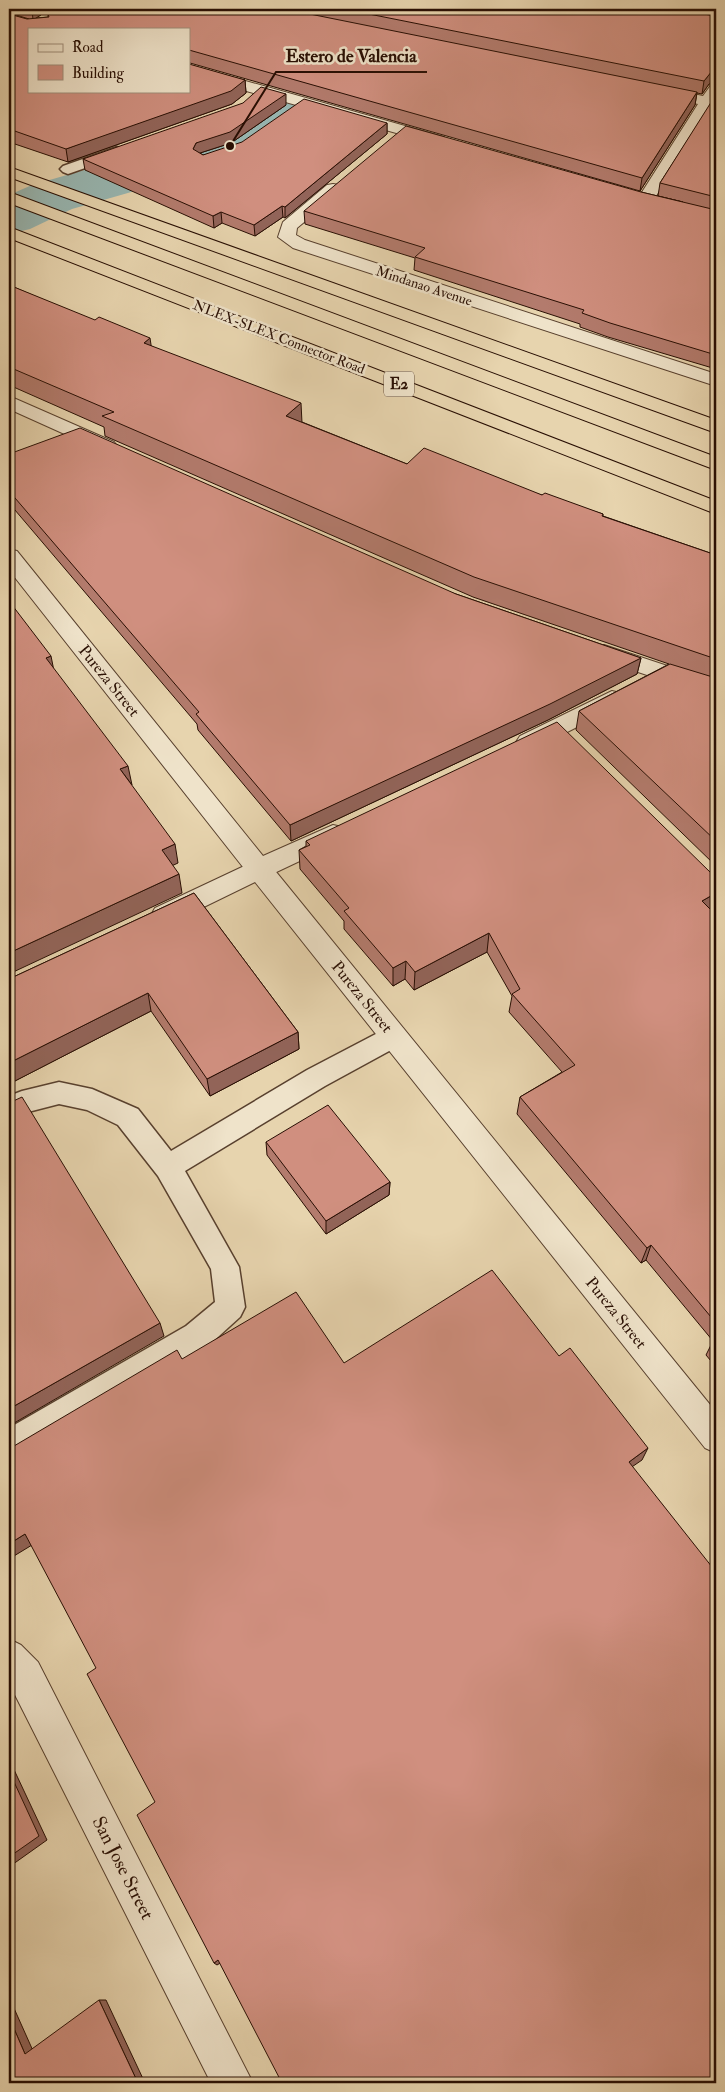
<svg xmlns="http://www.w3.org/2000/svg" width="725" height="2092" font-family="'IM FELL Double Pica',serif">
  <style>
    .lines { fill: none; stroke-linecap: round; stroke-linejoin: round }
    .river { fill: #98b7b2; fill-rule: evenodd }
    .service-casing { stroke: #58402e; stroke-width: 3 }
    .minor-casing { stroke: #58402e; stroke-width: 2 }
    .tertiary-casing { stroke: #58402e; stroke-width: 2 }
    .motorway-casing { stroke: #280e03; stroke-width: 2 }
    .service { fill: #efe3ca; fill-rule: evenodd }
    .minor { fill: #efe3ca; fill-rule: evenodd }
    .tertiary { fill: #efe3ca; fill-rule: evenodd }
    .motorway { fill: #e7d4ae; fill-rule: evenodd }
    .wall { fill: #b37b6d; stroke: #280e03 }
    .shaded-wall { fill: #926459; stroke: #280e03 }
    .building { fill: #d08f7f; stroke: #280e03 }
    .labels { text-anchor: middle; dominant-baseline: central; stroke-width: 5; stroke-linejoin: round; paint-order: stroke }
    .far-street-label { font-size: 14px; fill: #280e03; stroke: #efe3ca }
    .shield { fill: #efe3ca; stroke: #644e3f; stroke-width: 1 }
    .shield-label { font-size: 15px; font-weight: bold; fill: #280e03 }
    .street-label { font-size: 16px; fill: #280e03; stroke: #efe3ca }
    .near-street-label { font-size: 19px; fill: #280e03; stroke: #efe3ca }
    .leader { fill: none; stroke: #280e03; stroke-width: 2 }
    .callout-dot { fill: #280e03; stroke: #efe3ca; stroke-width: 2 }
    .callout-label { font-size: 18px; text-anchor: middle; font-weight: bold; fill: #280e03; stroke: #efe3ca; stroke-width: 5; stroke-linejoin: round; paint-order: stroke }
  </style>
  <rect width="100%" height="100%" fill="#e7d4ae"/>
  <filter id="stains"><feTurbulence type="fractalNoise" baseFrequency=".004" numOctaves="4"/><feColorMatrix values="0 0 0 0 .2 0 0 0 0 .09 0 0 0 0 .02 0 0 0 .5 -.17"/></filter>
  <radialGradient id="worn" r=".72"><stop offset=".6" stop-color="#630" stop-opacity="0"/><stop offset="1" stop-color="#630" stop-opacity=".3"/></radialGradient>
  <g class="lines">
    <path class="river" d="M280,94l19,5 8,11 -8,11 -49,37 -178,51 -42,20 -21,5v-39l23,-10 178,-51 51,-35z"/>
    <g class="service-casing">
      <path id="service" d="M117,147l5,2 3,3 -3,3 -54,19 -5,-2 -3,-3 3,-3z
        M393,1025l9,3 4,8 -4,8 -77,42 -140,85 54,96 6,40 -5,10 -32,29 -188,110 -11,4v-32l177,-102 29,-24 -4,-33 -53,-93 -40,-51 -31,-15 -28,-6 -31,8 -19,9v-25l13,-5 37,-9 33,7 46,20 33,42 136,-81z"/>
    </g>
    <g class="minor-casing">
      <path id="minor" d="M716,83v25l-4,-1 -61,97h-12l-2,-4 61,-96 -44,-9 -3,-3 3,-3 5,-2 44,9 8,-11z
        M333,184l6,1 2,4 -2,4 -42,35 -1,7 9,5 411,134v12l-423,-138 -15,-11 5,-15 44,-37z
        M9,396l105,46 3,4 -3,4 -7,2 -7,-2 -91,-41z
        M9,549l8,2 246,305 70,-31 9,2 3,7 -3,7 -74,35 -9,3 -9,-3 -241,-306z
        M604,645l112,37v16l-120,-40 -3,-5 3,-5z
        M612,691l8,2 4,6 -4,6 -84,43 -8,2 -8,-2 -4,-6 4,-6z
        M9,1639l12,6 17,17 215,421h-42l-202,-400z"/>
    </g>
    <g class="tertiary-casing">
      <path id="tertiary" d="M189,65l255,72 2,3 -2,3h-12l-243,-68z
        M259,859l9,3 448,550v41l-11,-5 -450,-566 -82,40 -9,3 -9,-3 -4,-7 4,-7z"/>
    </g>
    <g class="motorway-casing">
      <path id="motorway" d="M9,167l707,253v13l-707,-256z
        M9,192l707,265v13l-707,-267z
        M9,227l707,274v13l-707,-276z"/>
    </g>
    <use href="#service" class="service"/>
    <use href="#minor" class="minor"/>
    <use href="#tertiary" class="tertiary"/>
    <use href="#motorway" class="motorway"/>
  </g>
  <path class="wall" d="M9,9h41l-14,9 12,-1v-3l6,-5h662v73l-7,2 -7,10 -5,-1 -2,12 -55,86 -450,-128 -1,1v-35h-160l216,51 1,13 -14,11 -164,58 -59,-20v-128l18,5h2l-19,-6 -1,1z
    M716,96v273l-108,-32 -28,-10v-3l-166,-54 1,-12 -110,-34 -1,-13 337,-19 42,10 -25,-6 2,-13z
    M286,105l-55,38 -31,10 3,2 184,-32v11l-102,84 -2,-1 -28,19 -33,-13 -8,5 -129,-58 -2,-11z
    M9,285l142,61 151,76 105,42 135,31 61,19v2l113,39v311l-140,-136 3,-19 90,-47 -196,-67 -368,-161 -1,-9 -95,-42z
    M9,454l447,140 185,64 -4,16 -89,46 -257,121 -93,-111 -1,-6 -188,-221z
    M306,841l405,32 5,1v34l-4,3 4,4v452l-10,-12 7,-14 -67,-81 -5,3 -124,-149 3,-17 42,-25 -53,-60 3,-16 -25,-44 -73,38 -9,-11 -12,7 -49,-57v-8l-44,-52 -1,-19 7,-4z
    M194,893l104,139 1,17 -89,47 -59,-85 -140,72 3,9 -5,3v-116z
    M266,1142l124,40 -1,13 -63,39 -59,-79z"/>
  <path class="shaded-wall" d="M32,9h18l-17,11z
    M716,70v12l-7,2 -7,10 2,-13 8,-10z
    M245,80l1,13 -14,11 -164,58 -2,-13z
    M697,92l-2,13 -55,86 2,-13z
    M286,94v11l-55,38 -34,11 -4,-5 3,-6z
    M387,123v11l-102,84v-11z
    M282,206l1,11 -28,19 -1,-11z
    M221,212l1,11 -8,5 -1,-12z
    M150,338l3,20 -9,-15z
    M301,403l1,20 -16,-7z
    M51,656l4,20 -9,-18z
    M641,658l-4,16 -89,46 -257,121 -1,-16z
    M128,766l4,19 -12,-16z
    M175,844l3,19 -13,6 -3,-19z
    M179,874l3,19 -173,81v-21z
    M716,893v15l-19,11 5,-18z
    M489,933l-2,19 -73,38 1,-18z
    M406,961l-1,18 -12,7v-18z
    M148,993l3,18 -140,72 3,9 -5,3v-32z
    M298,1032l1,17 -89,47 -3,-17z
    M390,1182l-1,13 -63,39v-13z
    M651,1245l-5,15 -5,3 6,-15z
    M160,1323l4,13 -155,90v-17z
    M648,1448l-6,12 -19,13 6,-11z
    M25,1534l7,11 -23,14v-15z
    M9,1759l38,81 -38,27z
    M218,1960l4,2 -5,3 -3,-2z
    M9,1997l25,56 -9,1 -16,-37z
    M99,2000h7l39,83h-7z"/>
  <path class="building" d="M54,9h231l412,83 -55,86 -453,-128v-21h-160v62h160v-27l56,16 -14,11 -165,58 -57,-20v-115l18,5 22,-2 -1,-3z
    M344,9h328l44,7v54l-4,1 -8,10z
    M261,87l25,7 -56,38 -34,11 -3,6 10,6 39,-13 62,-43 83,24 -102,84 -3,-1 -28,19 -33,-13 -8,4 -130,-57 160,-56z
    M715,96h1v101l-56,-14z
    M406,126l235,66 75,18v145l-106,-32 -28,-10 2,-3 -169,-53 10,-9 -121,-37z
    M9,285l86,35 4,-3 51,21 -6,5 157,60 -15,13 121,48 17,-16 118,47 3,-2 58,21 -1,2 114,39v104l-242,-82 -372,-161 12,-4 -105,-45z
    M80,428l376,166 185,64 -91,46 -260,121 -94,-111 3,-2 -190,-221v-37z
    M9,601l42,55 -5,2 82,108 -8,3 55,75 -13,6 17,24 -170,79z
    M670,664l46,14v163l-137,-130z
    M557,722l154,151 5,1v19l-14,8 14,14v408l-65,-78 -4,3 -127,-151 55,-32 -63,-71 8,-5 -31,-56 -74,39 -9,-11 -13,7 -49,-57 5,-3 -50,-58 11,-5 -4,-4z
    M194,893l104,139 -91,47 -59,-86 -139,70v-84z
    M22,1097l138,226 -151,86v-306z
    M328,1105l62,77 -64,39 -60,-79z
    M492,1270l67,86 11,-8 78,100 -19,14 87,110v511h-434l-64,-123 -4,3 -77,-148 18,-13 -68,-128 9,-6 -71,-134 -16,10v-97l5,-1 163,-96 5,9 114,-67 48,71z
    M716,1339v6l-3,-4z
    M9,1771l30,65 -30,21z
    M99,2000l39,83h-129v-66l16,37z"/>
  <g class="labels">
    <g class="far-street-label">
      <text transform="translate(424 286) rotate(18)">Mindanao Avenue</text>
      <text transform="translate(279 337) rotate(21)">NLEX-SLEX Connector Road</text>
    </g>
    <rect class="shield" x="384" y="371.5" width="30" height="25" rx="4"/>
    <g class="shield-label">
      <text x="399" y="384">E2</text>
    </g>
    <g class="street-label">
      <text transform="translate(109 681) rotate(51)">Pureza Street</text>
      <text transform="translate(362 997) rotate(51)">Pureza Street</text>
      <text transform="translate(616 1313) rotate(51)">Pureza Street</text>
    </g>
    <g class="near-street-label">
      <text transform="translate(123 1868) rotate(63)">San Jose Street</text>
    </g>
  </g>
  <path class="leader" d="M230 146L276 72H427"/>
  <circle class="callout-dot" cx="230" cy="146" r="5"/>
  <g class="callout-label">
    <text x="351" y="62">Estero de Valencia</text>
  </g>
  <rect width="725" height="2092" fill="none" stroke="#e7d4ae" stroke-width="30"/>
  <rect x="10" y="10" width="705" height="2072" fill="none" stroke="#280e03" stroke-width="2.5"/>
  <rect x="15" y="15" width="695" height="2062" fill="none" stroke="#280e03"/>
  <rect x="28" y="28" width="162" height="65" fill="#efe3ca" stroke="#9f8e7a"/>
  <rect x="38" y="44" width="25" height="8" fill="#efe3ca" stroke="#9f8e7a"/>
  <text x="72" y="52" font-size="15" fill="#280e03">Road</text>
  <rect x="38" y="65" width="25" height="15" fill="#d08f7f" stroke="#9f8e7a"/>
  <text x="72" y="78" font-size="15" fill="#280e03">Building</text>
  <rect width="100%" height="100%" filter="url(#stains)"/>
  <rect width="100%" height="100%" fill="url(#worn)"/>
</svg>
